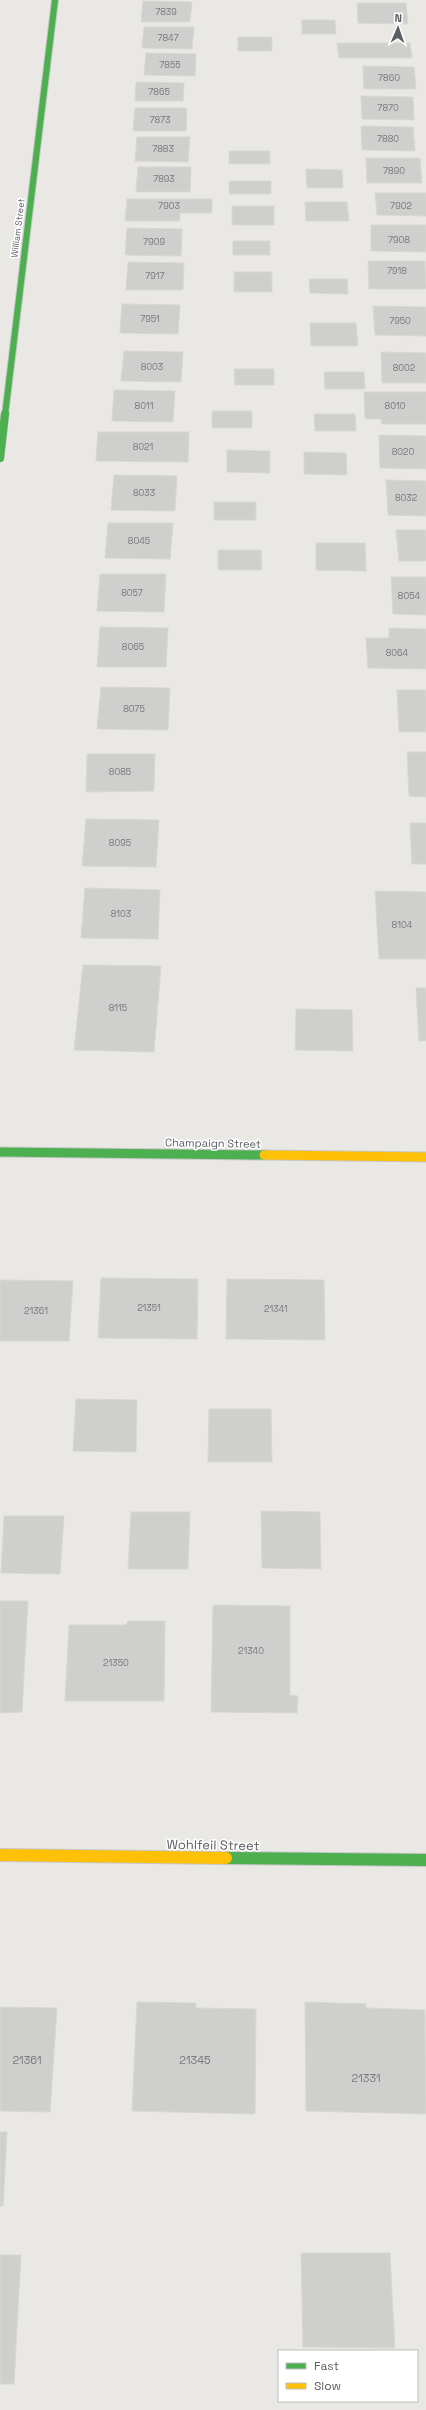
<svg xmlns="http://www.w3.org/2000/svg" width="426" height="2410" font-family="'Space Grotesk',sans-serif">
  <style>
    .building { fill: #cfcfcd; stroke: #d8d7d4 }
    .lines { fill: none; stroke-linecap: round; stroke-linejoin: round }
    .fast-far3-casing { stroke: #c6c6c5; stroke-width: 8 }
    .fast-far2-casing { stroke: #c6c6c5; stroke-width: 9 }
    .fast-far1-casing { stroke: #c6c6c5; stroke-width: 11 }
    .fast-casing { stroke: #c6c6c5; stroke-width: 14 }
    .slow-far1-casing { stroke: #c6c6c5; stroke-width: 11 }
    .slow-casing { stroke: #c6c6c5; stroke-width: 14 }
    .fast-far3 { stroke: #4caf50; stroke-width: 6 }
    .fast-far2 { stroke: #4caf50; stroke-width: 8 }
    .fast-far1 { stroke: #4caf50; stroke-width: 9 }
    .fast { stroke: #4caf50; stroke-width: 12 }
    .slow-far1 { stroke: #ffc107; stroke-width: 9 }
    .slow { stroke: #ffc107; stroke-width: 12 }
    .labels { text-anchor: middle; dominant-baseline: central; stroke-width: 3; stroke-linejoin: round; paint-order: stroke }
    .number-label { font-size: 9px; fill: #787b7d }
    .far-street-label { font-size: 9px; fill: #5a5d61; stroke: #fff }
    .street-label { font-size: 11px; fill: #5a5d61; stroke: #fff }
    .near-number-label { font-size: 11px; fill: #787b7d }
    .near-street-label { font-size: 13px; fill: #5a5d61; stroke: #fff }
  </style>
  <rect width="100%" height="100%" fill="#e9e8e4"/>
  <path class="building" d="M143,1l49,1 -2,20h-49z
    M357,3h49l2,21 -50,-1z
    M302,20h33l1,14h-34z
    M144,27h50l-2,22 -50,-1z
    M238,37h34v14h-34z
    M337,43h73l2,15h-73z
    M146,53l50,1 -1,22 -51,-1z
    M363,66l51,1 2,22h-52z
    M136,82l48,1 -1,18h-48z
    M361,96l52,1 1,23 -52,-1z
    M135,108h52l-1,23h-53z
    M361,126l52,1 2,24 -53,-1z
    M137,137h53l-2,25 -53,-1z
    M229,151h41v13h-41z
    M366,158h54l2,25h-55z
    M138,167h53l-1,25h-54z
    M306,169l36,1 1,18h-36z
    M229,181h42v13h-42z
    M375,193h51v23l-49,-1z
    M127,199h85v14h-32v8h-55z
    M305,202h42l2,19h-43z
    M232,206h42v19h-42z
    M371,225h55v27l-55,-1z
    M127,228l55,1 -1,27 -56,-1z
    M233,241h37v14h-37z
    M368,261h57l1,28h-57z
    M128,262l56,1 -1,27h-57z
    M234,272h38v20h-38z
    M309,279h38l1,15 -38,-1z
    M122,304l58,1 -2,29 -58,-1z
    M373,306l53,1v29l-51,-1z
    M310,323h46l2,23h-47z
    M124,351l59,1 -2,30 -60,-1z
    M381,352l45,1v30h-44z
    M234,369h40v16h-39z
    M324,372h40l1,17h-40z
    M114,390l61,1 -2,31 -61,-1z
    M364,392h62v32h-44l-1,-5h-16z
    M212,411h40v17h-40z
    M314,414h41l1,17h-41z
    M98,432h91l-1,30 -92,-1z
    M379,435l47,1v33l-46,-1z
    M227,450l43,1v22l-43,-1z
    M304,452l42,1 1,22 -43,-1z
    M114,475l63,1 -2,35 -64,-1z
    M386,480l40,1v35l-38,-1z
    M214,502h42v18h-42z
    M108,523h65l-3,36 -65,-1z
    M396,530h30v31h-27z
    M316,543h49l1,28 -50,-1z
    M218,550h43l1,20h-44z
    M100,574h66l-2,38 -67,-1z
    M391,577h35v38l-33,-1z
    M100,627l68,1 -2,39h-69z
    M389,628l37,1v40l-58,-1 -2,-30h23z
    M101,687l69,1 -2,42 -71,-1z
    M397,690h29v42h-27z
    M407,752h19v45l-17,-1z
    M87,754h68l-1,37 -68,1z
    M86,819l73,1 -3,47 -74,-1z
    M410,823h16v41h-14z
    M85,888l75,2 -2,49 -77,-1z
    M375,891l51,1v67h-47z
    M83,965l78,1 -7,86 -80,-2z
    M416,988h10v53h-7z
    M296,1009l56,1 1,41 -58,-1z
    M101,1278l97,1 -1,60 -99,-1z
    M227,1279l97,1 1,60 -99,-1z
    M0,1280l73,1 -4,60h-69z
    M76,1399l61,1 -1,52 -63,-1z
    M209,1409h62l1,53h-64z
    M261,1511l59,1 1,57 -59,-1z
    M131,1512h59l-2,57h-60z
    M4,1516h60l-4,58 -59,-1z
    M0,1601h28l-6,111 -22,1z
    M213,1605l77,1v89l8,1 -1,17 -86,-1z
    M128,1621h37l-1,80h-99l4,-76h57z
    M137,2002l59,1v5l60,1 -1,105 -123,-3z
    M305,2002l61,2v4l59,2 1,104 -120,-3z
    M0,2007l57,1 -7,104 -50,-1z
    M0,2132h7l-4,74h-3z
    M301,2253h89l5,95 -92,-1z
    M0,2255h21l-7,129h-14z"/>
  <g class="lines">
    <g class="fast-far3-casing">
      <path id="fast-far3" d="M5,415l50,-415"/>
    </g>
    <g class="fast-far2-casing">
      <path id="fast-far2" d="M0,458l5,-44"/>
    </g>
    <g class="fast-far1-casing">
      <path id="fast-far1" d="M0,1152l264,3"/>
    </g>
    <g class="fast-casing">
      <path id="fast" d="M226,1858l200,2"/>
    </g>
    <g class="slow-far1-casing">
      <path id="slow-far1" d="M264,1155l162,2"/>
    </g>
    <g class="slow-casing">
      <path id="slow" d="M0,1855l226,3"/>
    </g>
    <use href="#fast-far3" class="fast-far3"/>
    <use href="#fast-far2" class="fast-far2"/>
    <use href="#fast-far1" class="fast-far1"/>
    <use href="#fast" class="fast"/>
    <use href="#slow-far1" class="slow-far1"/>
    <use href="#slow" class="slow"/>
  </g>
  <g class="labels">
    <g class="number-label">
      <text x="166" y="12">7839</text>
      <text x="168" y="38">7847</text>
      <text x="170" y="65">7855</text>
      <text x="389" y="78">7860</text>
      <text x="159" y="92">7865</text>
      <text x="388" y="108">7870</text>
      <text x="160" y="120">7873</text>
      <text x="388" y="139">7880</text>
      <text x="163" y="149">7883</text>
      <text x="394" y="171">7890</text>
      <text x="164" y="179">7893</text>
      <text x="169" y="206">7903</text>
      <text x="401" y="206">7902</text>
      <text x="399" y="240">7908</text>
      <text x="154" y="242">7909</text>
      <text x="397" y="271">7918</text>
      <text x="155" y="276">7917</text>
      <text x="150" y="319">7951</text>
      <text x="400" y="321">7950</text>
      <text x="152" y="367">8003</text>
      <text x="404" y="368">8002</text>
      <text x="144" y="406">8011</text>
      <text x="395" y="406">8010</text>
      <text x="143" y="447">8021</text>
      <text x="403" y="452">8020</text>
      <text x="144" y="493">8033</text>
      <text x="406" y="498">8032</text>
      <text x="139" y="541">8045</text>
      <text x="132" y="593">8057</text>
      <text x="409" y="596">8054</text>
      <text x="133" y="647">8065</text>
      <text x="397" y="653">8064</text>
      <text x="134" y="709">8075</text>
      <text x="120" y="772">8085</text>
      <text x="120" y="843">8095</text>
      <text x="121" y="914">8103</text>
      <text x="402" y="925">8104</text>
      <text x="118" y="1008">8115</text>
      <text x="149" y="1308">21351</text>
      <text x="276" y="1309">21341</text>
      <text x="36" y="1311">21361</text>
      <text x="251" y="1651">21340</text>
      <text x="116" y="1663">21350</text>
    </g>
    <g class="far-street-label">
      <text transform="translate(18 228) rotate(-83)">William Street</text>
    </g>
    <g class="street-label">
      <text transform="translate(213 1143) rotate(1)">Champaign Street</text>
    </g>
    <g class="near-number-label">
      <text x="27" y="2060">21361</text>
      <text x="195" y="2060">21345</text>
      <text x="366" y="2078">21331</text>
    </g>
    <g class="near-street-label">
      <text transform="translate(213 1845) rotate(1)">Wohlfeil Street</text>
    </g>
  </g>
  <rect x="278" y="2350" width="140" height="52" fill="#ffffff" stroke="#bdbec0"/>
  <rect x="286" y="2363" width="20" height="6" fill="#4caf50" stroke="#bdbec0"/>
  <text x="314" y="2370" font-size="12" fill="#5a5d61">Fast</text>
  <rect x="286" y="2383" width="20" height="6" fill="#ffc107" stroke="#bdbec0"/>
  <text x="314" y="2390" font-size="12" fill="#5a5d61">Slow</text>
  <g transform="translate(398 28) rotate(2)" stroke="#ffffff" stroke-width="3" paint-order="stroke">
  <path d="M0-3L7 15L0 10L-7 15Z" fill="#5a5d61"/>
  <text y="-6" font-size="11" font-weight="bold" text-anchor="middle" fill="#5a5d61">N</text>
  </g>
</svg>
